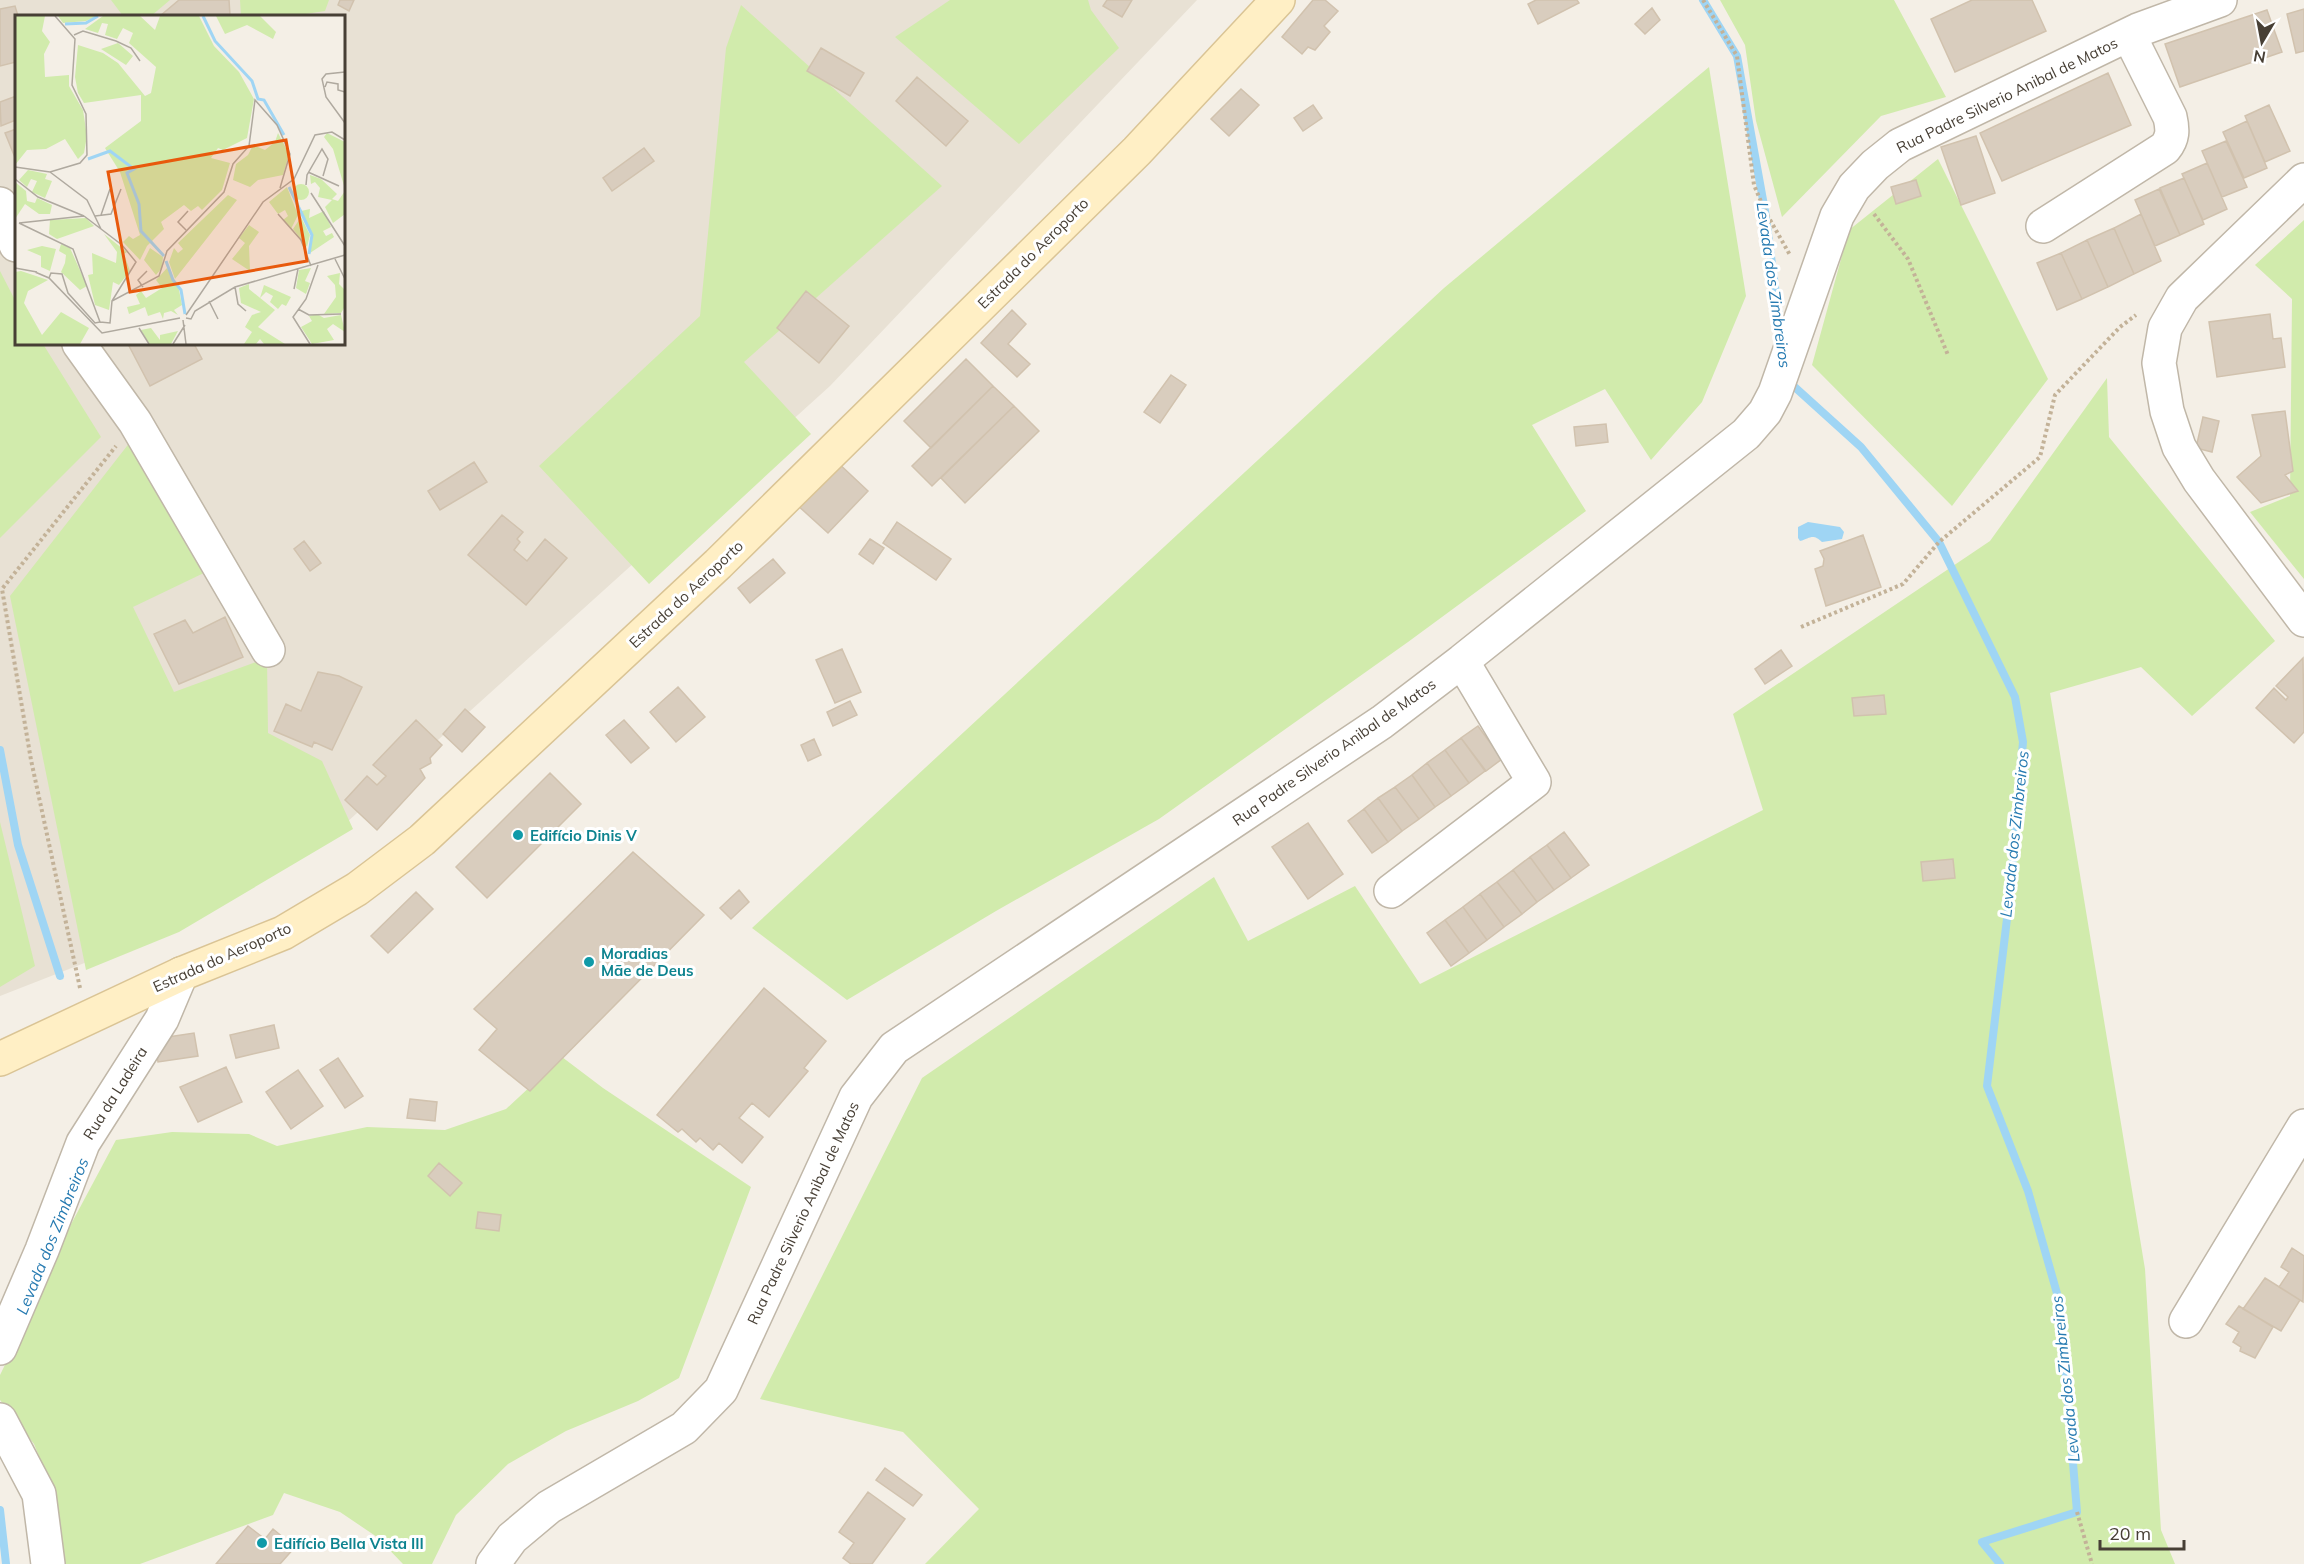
<svg xmlns="http://www.w3.org/2000/svg" width="2304" height="1564" font-family="Mulish,sans-serif">
  <style>
    .residential { fill: #e8e1d4; fill-rule: evenodd }
    .green { fill: #d1ebac }
    .water { fill: #9fd5f4 }
    .lines { fill: none; stroke-linecap: round; stroke-linejoin: round }
    .stream { stroke: #9fd5f4; stroke-width: 8 }
    .building { fill: #d9cdbe; stroke: #d1c2ae; stroke-width: 1.5 }
    .street-casing { stroke: #c0b7a8; stroke-width: 36 }
    .secondary-casing { stroke: #dac495; stroke-width: 36 }
    .path { stroke: #c3b298; stroke-width: 4; stroke-dasharray: 3 3; stroke-linecap: butt }
    .street { stroke: #fff; stroke-width: 33 }
    .secondary { stroke: #ffefc5; stroke-width: 33 }
    .culture-dot { fill: #0f9aa8; stroke: #fff; stroke-width: 2 }
    .labels { text-anchor: middle; dominant-baseline: central; stroke-width: 6; stroke-linejoin: round; paint-order: stroke }
    .street-label { font-size: 15px; fill: #473f35; stroke: #fff }
    .culture-label { font-size: 15px; font-weight: bold; fill: #0d838f; stroke: #fff; text-anchor: start }
    .water-label { font-size: 16px; font-style: italic; fill: #277bb1; stroke: #fff }
    .inset-river { fill: none; stroke: #9fd5f4; stroke-width: 3 }
    .inset-road { fill: none; stroke: #afa99f; stroke-width: 1.5 }
    .view { fill: #e8590c; fill-opacity: 0.15; stroke: #e8590c; stroke-width: 3 }
    .inset-edge { fill: none; stroke: #473f35; stroke-width: 3 }
  </style>
  <rect width="100%" height="100%" fill="#f4efe6"/>
  <path class="residential" d="M0,0h1197l-367,386 -494,446 -226,121 -110,43zM16,16h328v328h-328z"/>
  <path class="green" d="M111,0h59l-19,16h-28z
    M240,0h89l-4,11 -32,5h-52z
    M950,0h138l3,10 28,38 -100,96 -124,-107z
    M1720,0h174l52,97 -65,19 -99,101 -26,-96 -11,-76z
    M741,5l201,181 -198,176 67,72 -162,150 -110,-118 161,-150 26,-268z
    M1709,67l37,229 -44,106 -51,58 -46,-71 -73,36 54,86 -178,131 -249,177 -163,92 -149,89 -95,-72 692,-640z
    M1938,159l110,220 -96,127 -140,-141 37,-135z
    M2304,220v359l-54,-67 40,-16 2,-197 -37,-34z
    M0,271l16,31v42h27l58,93 -101,101z
    M2107,378l2,59 166,204 -83,75 -51,-49 -91,26 95,576 16,261 14,34h-1250l54,-55 -76,-77 -143,-33 162,-321 292,-201 34,64 107,-55 65,98 343,-174 -30,-96 257,-173z
    M134,437l74,134 -75,36 41,85 93,-34 1,75 54,28 31,68 -174,103 -93,38 -76,-374z
    M0,822l35,144 -35,21z
    M562,1057l41,31 148,99 -72,191 -41,23 -72,30 -58,33 -52,51 -24,49h-29l-26,-27 -37,-25 -56,-19 -11,22 -133,49h-76l-8,-65 -22,-55 -34,-44v-25l35,-71 34,-76 47,-88 56,-8 77,2 28,12 90,-19 78,3 61,-21z"/>
  <path class="water" d="M1808,522l32,5 4,5 -2,7 -20,3c-9,-9 -12,-4 -22,-1l-2,-3v-11z"/>
  <g class="lines">
    <path class="stream" d="M1703,0l34,56 28,155 17,128
      M1788,381l73,66 78,95 76,155 8,45 -14,160 -22,184 41,105 32,113 17,208 -95,30 18,22
      M0,750l18,95 42,131
      M0,1510l6,54"/>
  </g>
  <path class="building" d="M179,0h50l1,16h-70z
    M340,0h14l-5,11 -11,-6z
    M1107,0h25l-10,17 -19,-11z
    M1313,0h12l13,11 -14,15 6,6 -15,18 -7,-3 -6,7 -20,-17z
    M1536,0h41l2,3 -41,21 -10,-20z
    M1972,0h60l14,31 -91,41 -24,-53z
    M15,6l3,10 -2,46 -16,4v-57z
    M1652,8l8,12 -15,14 -10,-10z
    M2304,9v42l-8,2 -9,-39z
    M2267,10l15,42 -102,35 -15,-43z
    M821,48l43,25 -14,23 -43,-25z
    M2108,73l23,52 -129,56 -22,-48z
    M917,77l51,44 -22,25 -50,-45z
    M1241,89l18,16 -30,31 -18,-17z
    M16,96v24l-15,6 -1,-24z
    M1313,105l9,13 -19,13 -9,-13z
    M2269,105l21,46 -25,11 -20,-46z
    M2247,121l20,47 -23,10 -21,-46z
    M16,129v31l-11,-27z
    M1976,136l19,57 -34,12 -20,-58z
    M2226,141l21,46 -25,10 -20,-46z
    M644,148l10,13 -42,30 -9,-13z
    M2207,163l20,46 -24,11 -21,-46z
    M2184,178l20,46 -24,11 -20,-47z
    M1916,180l5,16 -25,8 -5,-17z
    M2159,189l21,46 -25,11 -20,-46z
    M2141,214l20,47 -27,13 -20,-46z
    M2114,228l20,46 -26,13 -21,-47z
    M2087,240l21,47 -26,12 -21,-46z
    M2061,253l21,46 -25,11 -20,-47z
    M806,291l43,35 -30,37 -42,-35z
    M1012,310l14,14 -18,20 22,20 -13,13 -36,-34z
    M2270,314l3,25 8,-1 4,29 -68,10 -8,-55z
    M128,344h66l8,15 -52,27z
    M966,359l27,27 -62,62 -27,-27z
    M1171,375l15,10 -26,38 -16,-11z
    M993,386l21,20 -82,80 -20,-20z
    M1014,406l25,25 -74,72 -24,-25z
    M2285,411l8,60 -8,4 13,16 -37,12 -24,-26 24,-21 -9,-41z
    M2203,417l16,4 -7,31 -16,-4z
    M1606,424l2,18 -32,4 -2,-19z
    M835,460l33,31 -40,42 -33,-30z
    M474,462l13,20 -47,28 -12,-19z
    M502,515l21,17 -6,7 3,3 -6,8 13,11 18,-22 22,19 -41,47 -58,-50z
    M897,522l54,37 -15,21 -53,-37z
    M1863,535l18,52 -55,19 -11,-37 8,-3 1,-7 -4,-8z
    M870,539l14,9 -11,16 -14,-10z
    M304,541l17,22 -11,8 -16,-22z
    M773,559l12,14 -35,30 -12,-15z
    M225,617l18,40 -64,27 -25,-50 31,-14 8,13z
    M842,649l19,43 -26,11 -19,-43z
    M1781,650l11,16 -27,18 -10,-15z
    M2303,658l1,74 -10,11 -38,-35 18,-20 12,12 2,-3 -12,-11z
    M318,672l21,4 23,11 -30,63 -18,-8 -2,5 -38,-16 12,-27 15,7z
    M678,687l27,30 -29,25 -26,-30z
    M1884,695l2,19 -32,2 -2,-18z
    M850,701l7,14 -24,11 -6,-14z
    M465,709l20,18 -23,25 -19,-18z
    M416,720l26,25 -12,13 1,5 -11,6 5,9 -48,52 -32,-30 22,-24 10,9 9,-9 -13,-11z
    M624,720l25,28 -18,15 -25,-28z
    M1478,726l24,33 -16,12 -25,-33z
    M1461,738l24,33 -16,12 -24,-33z
    M814,739l7,16 -13,6 -7,-16z
    M1445,750l24,33 -18,13 -24,-33z
    M1427,763l24,33 -16,11 -23,-32z
    M550,773l31,31 -94,94 -31,-31z
    M1412,775l23,32 -16,12 -24,-32z
    M1395,787l24,32 -17,12 -24,-33z
    M1378,798l24,33 -14,11 -24,-33z
    M1364,809l24,33 -16,11 -24,-32z
    M1308,823l35,51 -35,25 -36,-52z
    M1564,832l25,33 -18,13 -24,-33z
    M1547,845l24,33 -17,12 -24,-33z
    M633,852l71,63 -174,176 -51,-41 18,-21 -23,-20z
    M1530,857l24,33 -17,12 -24,-32z
    M1953,859l2,19 -32,3 -2,-19z
    M1513,870l24,32 -15,12 -25,-32z
    M1497,882l25,32 -18,13 -24,-33z
    M739,890l10,12 -18,17 -11,-11z
    M416,892l17,17 -45,44 -17,-17z
    M1480,894l24,33 -17,13 -24,-33z
    M1463,907l24,33 -18,13 -24,-33z
    M1445,920l24,33 -18,13 -24,-33z
    M764,988l62,53 -22,27 4,3 -39,46 -17,-14 -13,15 24,19 -21,26 -23,-20 -6,7 -13,-12 -4,4 -14,-13 -4,3 -21,-17z
    M274,1025l5,23 -43,10 -6,-23z
    M194,1033l4,23 -40,6 -3,-23z
    M338,1058l25,38 -18,12 -25,-38z
    M226,1067l16,35 -44,20 -18,-35z
    M298,1070l25,36 -32,23 -25,-37z
    M410,1099l27,3 -2,19 -28,-3z
    M439,1163l23,20 -12,13 -22,-20z
    M478,1212l23,3 -2,16 -23,-3z
    M2292,1248l12,8 -1,46 -24,-15 10,-15 -8,-5z
    M2265,1278l35,22 -19,31 -38,-22z
    M2239,1306l34,21 -18,31 -15,-7 1,-4 -8,-5 6,-10 -13,-8z
    M885,1468l37,27 -9,11 -37,-26z
    M868,1492l37,27 -33,45h-21l-8,-6 11,-15 -15,-11z
    M248,1526l17,13 8,-10 22,18 -15,17h-64z"/>
  <g class="lines">
    <g class="street-casing">
      <path id="street" d="M2304,180l-122,118 -17,30 -6,35 8,48 12,36 20,33 105,140
        M0,204l16,41
        M2043,226l122,-78c8,-10 8,-18 5,-31l-41,-82
        M79,344l56,78 133,228
        M1391,891l143,-109 -72,-121
        M2186,1321l118,-195
        M0,1348l42,-98 41,-107 79,-124 19,-45
        M0,1420l39,74 9,70
        M493,1564l19,-26 37,-31 135,-79 37,-38 135,-293 38,-49 488,-326 80,-61 284,-227 19,-22 10,-19 62,-177 17,-29 21,-22 25,-20 238,-115 82,-30"/>
    </g>
    <g class="secondary-casing">
      <path id="secondary" d="M0,1059l181,-85 102,-41 74,-44 65,-49 296,-276 419,-413 141,-151"/>
    </g>
    <path class="path" d="M1703,0l34,56 17,129 11,26 25,44
      M1874,214l34,45 40,96
      M1801,627l102,-43 36,-42 101,-85 15,-62 65,-68 16,-12
      M80,988l-49,-228 -29,-171 114,-143
      M2077,1512l15,52"/>
    <use href="#street" class="street"/>
    <use href="#secondary" class="secondary"/>
  </g>
  <g class="culture-dot">
    <circle cx="518" cy="835" r="6"/>
    <circle cx="589" cy="962" r="6"/>
    <circle cx="262" cy="1543" r="6"/>
  </g>
  <g class="labels">
    <g class="street-label">
      <text transform="translate(2007 95) rotate(-26)">Rua Padre Silverio Anibal de Matos</text>
      <text transform="translate(1033 253) rotate(-45)">Estrada do Aeroporto</text>
      <text transform="translate(686 594) rotate(-43)">Estrada do Aeroporto</text>
      <text transform="translate(1334 752) rotate(-35)">Rua Padre Silverio Anibal de Matos</text>
      <text transform="translate(222 957) rotate(-24)">Estrada do Aeroporto</text>
      <text transform="translate(115 1093) rotate(-58)">Rua da Ladeira</text>
      <text transform="translate(803 1213) rotate(-65)">Rua Padre Silverio Anibal de Matos</text>
    </g>
    <g class="culture-label">
      <text x="530" y="835">Edifício Dinis V</text>
      <text x="601" y="953">Moradias<tspan x="601" dy="17">Mãe de Deus</tspan></text>
      <text x="274" y="1543">Edifício Bella Vista III</text>
    </g>
    <g class="water-label">
      <text transform="translate(1774 285) rotate(82)">Levada dos Zimbreiros</text>
      <text transform="translate(2014 834) rotate(-84)">Levada dos Zimbreiros</text>
      <text transform="translate(52 1236) rotate(-68)">Levada dos Zimbreiros</text>
      <text transform="translate(2065 1379) rotate(-96)">Levada dos Zimbreiros</text>
    </g>
  </g>
  <g transform="translate(15 15)">
    <rect width="330" height="330" fill="#f4efe6"/>
    <path d="M0,1h30l-3,15 8,11 -6,12 1,23 24,-2v11l14,24 4,26 -3,17 -6,6 -13,-20 -19,10 -19,1 -12,15zM43,1h39l-11,5 -23,2zM88,1h37l15,14 5,-14h39l15,30 25,26 15,27 -7,39 -24,12 -5,-2 -7,10 19,5 -8,27 -20,20 -4,-4 -7,5 -7,-6 -23,17 3,7 -17,17 -7,14 -17,-18 6,-6 4,3 7,-4 -20,-63 -15,-24 36,-27v-26l-57,8 -6,-10 -3,-16 3,-32 25,8 15,10 27,33 6,-3 5,-26 -27,-24 4,-10 -10,-5 -6,11 -12,-4 3,-11 -6,-1 -4,10 -13,-4zM201,1h44l16,16 -3,7 -26,-14 -22,9zM103,28l15,13 -7,9 -25,-16zM263,118l11,21 -6,21 -25,5 -8,7 -17,-7 3,-16 12,-9 5,-10 12,5 10,-8zM312,118l18,9v47l-12,-40 -9,-12zM13,155l19,4 -2,5 7,2 -7,17 -13,-6 5,-11 -6,-2 -4,8 -8,-7zM295,160l11,4 16,15 -5,5 6,2 7,-10v23l-12,9 -8,-16 7,-7 -14,-3 2,-9 -5,-6 -4,2zM0,167l11,9 1,10 8,2 2,-5 15,7 -2,9h-11l-14,-10 -10,15zM278 177a8 8 0 1 1 16 0a8 8 0 1 1-16 0ZM272,172l11,28 -7,14 -8,-9 5,-4 -3,-6 -7,4 -9,-12zM213,180l9,5 -62,79 -6,-17 5,-14 4,5 5,-4 -5,-6zM295,194l-1,9 15,-7 7,16 -8,4 3,5 6,-3 2,4 -24,16 3,-18 -12,-24zM286,202l9,18 -3,12 -14,-18zM71,203l8,8 -37,13 -8,-5 1,-14zM234,210l10,7 -10,14 1,25 -18,-12 13,-16 -6,-5zM89,219l23,18 -3,2 6,17 -11,14 -6,-3 -4,28 -14,-5 -7,-30 5,-1 -1,-21 24,10 1,-11zM46,229l9,4 17,38 -7,4 -19,-18 4,-9 1,-8 -7,-4zM27,231l14,3 -6,22 -9,-4v-11l-14,-6zM135,233l13,9 -1,11 -6,7 -12,-15zM152,253l12,22 3,15 -8,5 4,5 -7,-4 -7,2 -1,6 -3,-7 -12,4 -3,-9 -16,7 -2,-7 13,-3 -4,-9 5,-4 5,7 16,-10 -6,-8zM296,253l-6,13 5,2 -4,11 -10,-6 3,-18zM6,256l27,9 -20,11 -4,12 18,32 19,-23 28,16 -9,16h-65v-72zM325,258l-1,11 6,6 -1,18 -3,5 -17,1 12,-17 -1,-12 -8,-9zM234,269v5l26,21 -17,17 27,17h-21l-4,-5 -4,5h-12l8,-12 -7,-5 7,-12 9,-3 -20,-9 -2,-15zM249,270l27,12 -5,9 -4,-2 -4,5 -8,-7 3,-6 -7,-4 -6,6zM302,299l7,4 17,-3 4,17 -12,-8 -6,5 7,11 -22,4 -11,-17 11,-6 -3,-5zM136,313l9,12v-5l18,-4 -7,13h-22l-8,-14z" fill="#d1ebac"/>
    <path class="inset-river" d="M188,1l12,25 37,40 6,18 6,1 20,35M50,9l21,-1 12,-7M73,144l22,-8 24,18 -7,4 12,31 2,27 23,25M274,172l23,48 -3,19M151,246l7,19 8,10 4,24"/>
    <path class="inset-road" d="M59,20l9,-4 33,10 15,7 9,13M330,57l-19,2 -4,5 4,18 19,26M310,72l2,-5 11,2v6l7,2M0,152l35,5 30,-9 7,-8 -1,-41 -14,-29 3,-46 -20,-23M35,157l37,28 14,29M293,157l31,14M0,164l23,18 46,19M291,170l1,-10 15,-26 6,10 -5,17M296,178l34,53M263,199l23,26 10,26M86,200l9,-26M69,201l38,29 14,17 -24,39M80,201l16,-2 10,-25M4,208l54,26 27,73M4,208l65,-7M171,215l-8,-8 10,-11M320,244l10,20M0,253l22,4M20,257l14,6 53,55 78,-15M34,263l2,-5 11,1 6,19 27,30 5,-1M128,272l-5,-7 9,-9M220,272l3,17 8,7M279,274l4,-20M194,286l9,18M283,294l11,6 32,-1M171,300l77,-113 31,-23 21,-44 17,-3 13,8M171,303l5,1 4,-8 40,-24 110,-32M168,305l3,24M85,307l10,1 2,-22 47,-25 8,-25 57,-59 9,-28 16,-18 6,-46 22,25 13,29 -10,34M124,313l10,16M158,329l12,-19M295,329l-17,-27 13,-18 12,-34"/>
    <path class="view" d="M271,125l21,121 -177,31 -22,-120z"/>
    <rect width="330" height="330" class="inset-edge"/>
  </g>
  <g transform="translate(2262 42) rotate(190)" stroke="#ffffff" stroke-width="4.5" paint-order="stroke">
  <path d="M0-4.5L10 22L0 15L-10 22Z" fill="#473f35"/>
  <text y="-9" font-size="16" font-weight="bold" text-anchor="middle" fill="#473f35">N</text>
  </g>
  <path d="M2100 1540v9h84v-9" fill="none" stroke="#473f35" stroke-width="3"/>
  <text x="2109" y="1540" font-size="18" fill="#473f35" stroke="#ffffff" stroke-width="4.5" paint-order="stroke">20 m</text>
</svg>
